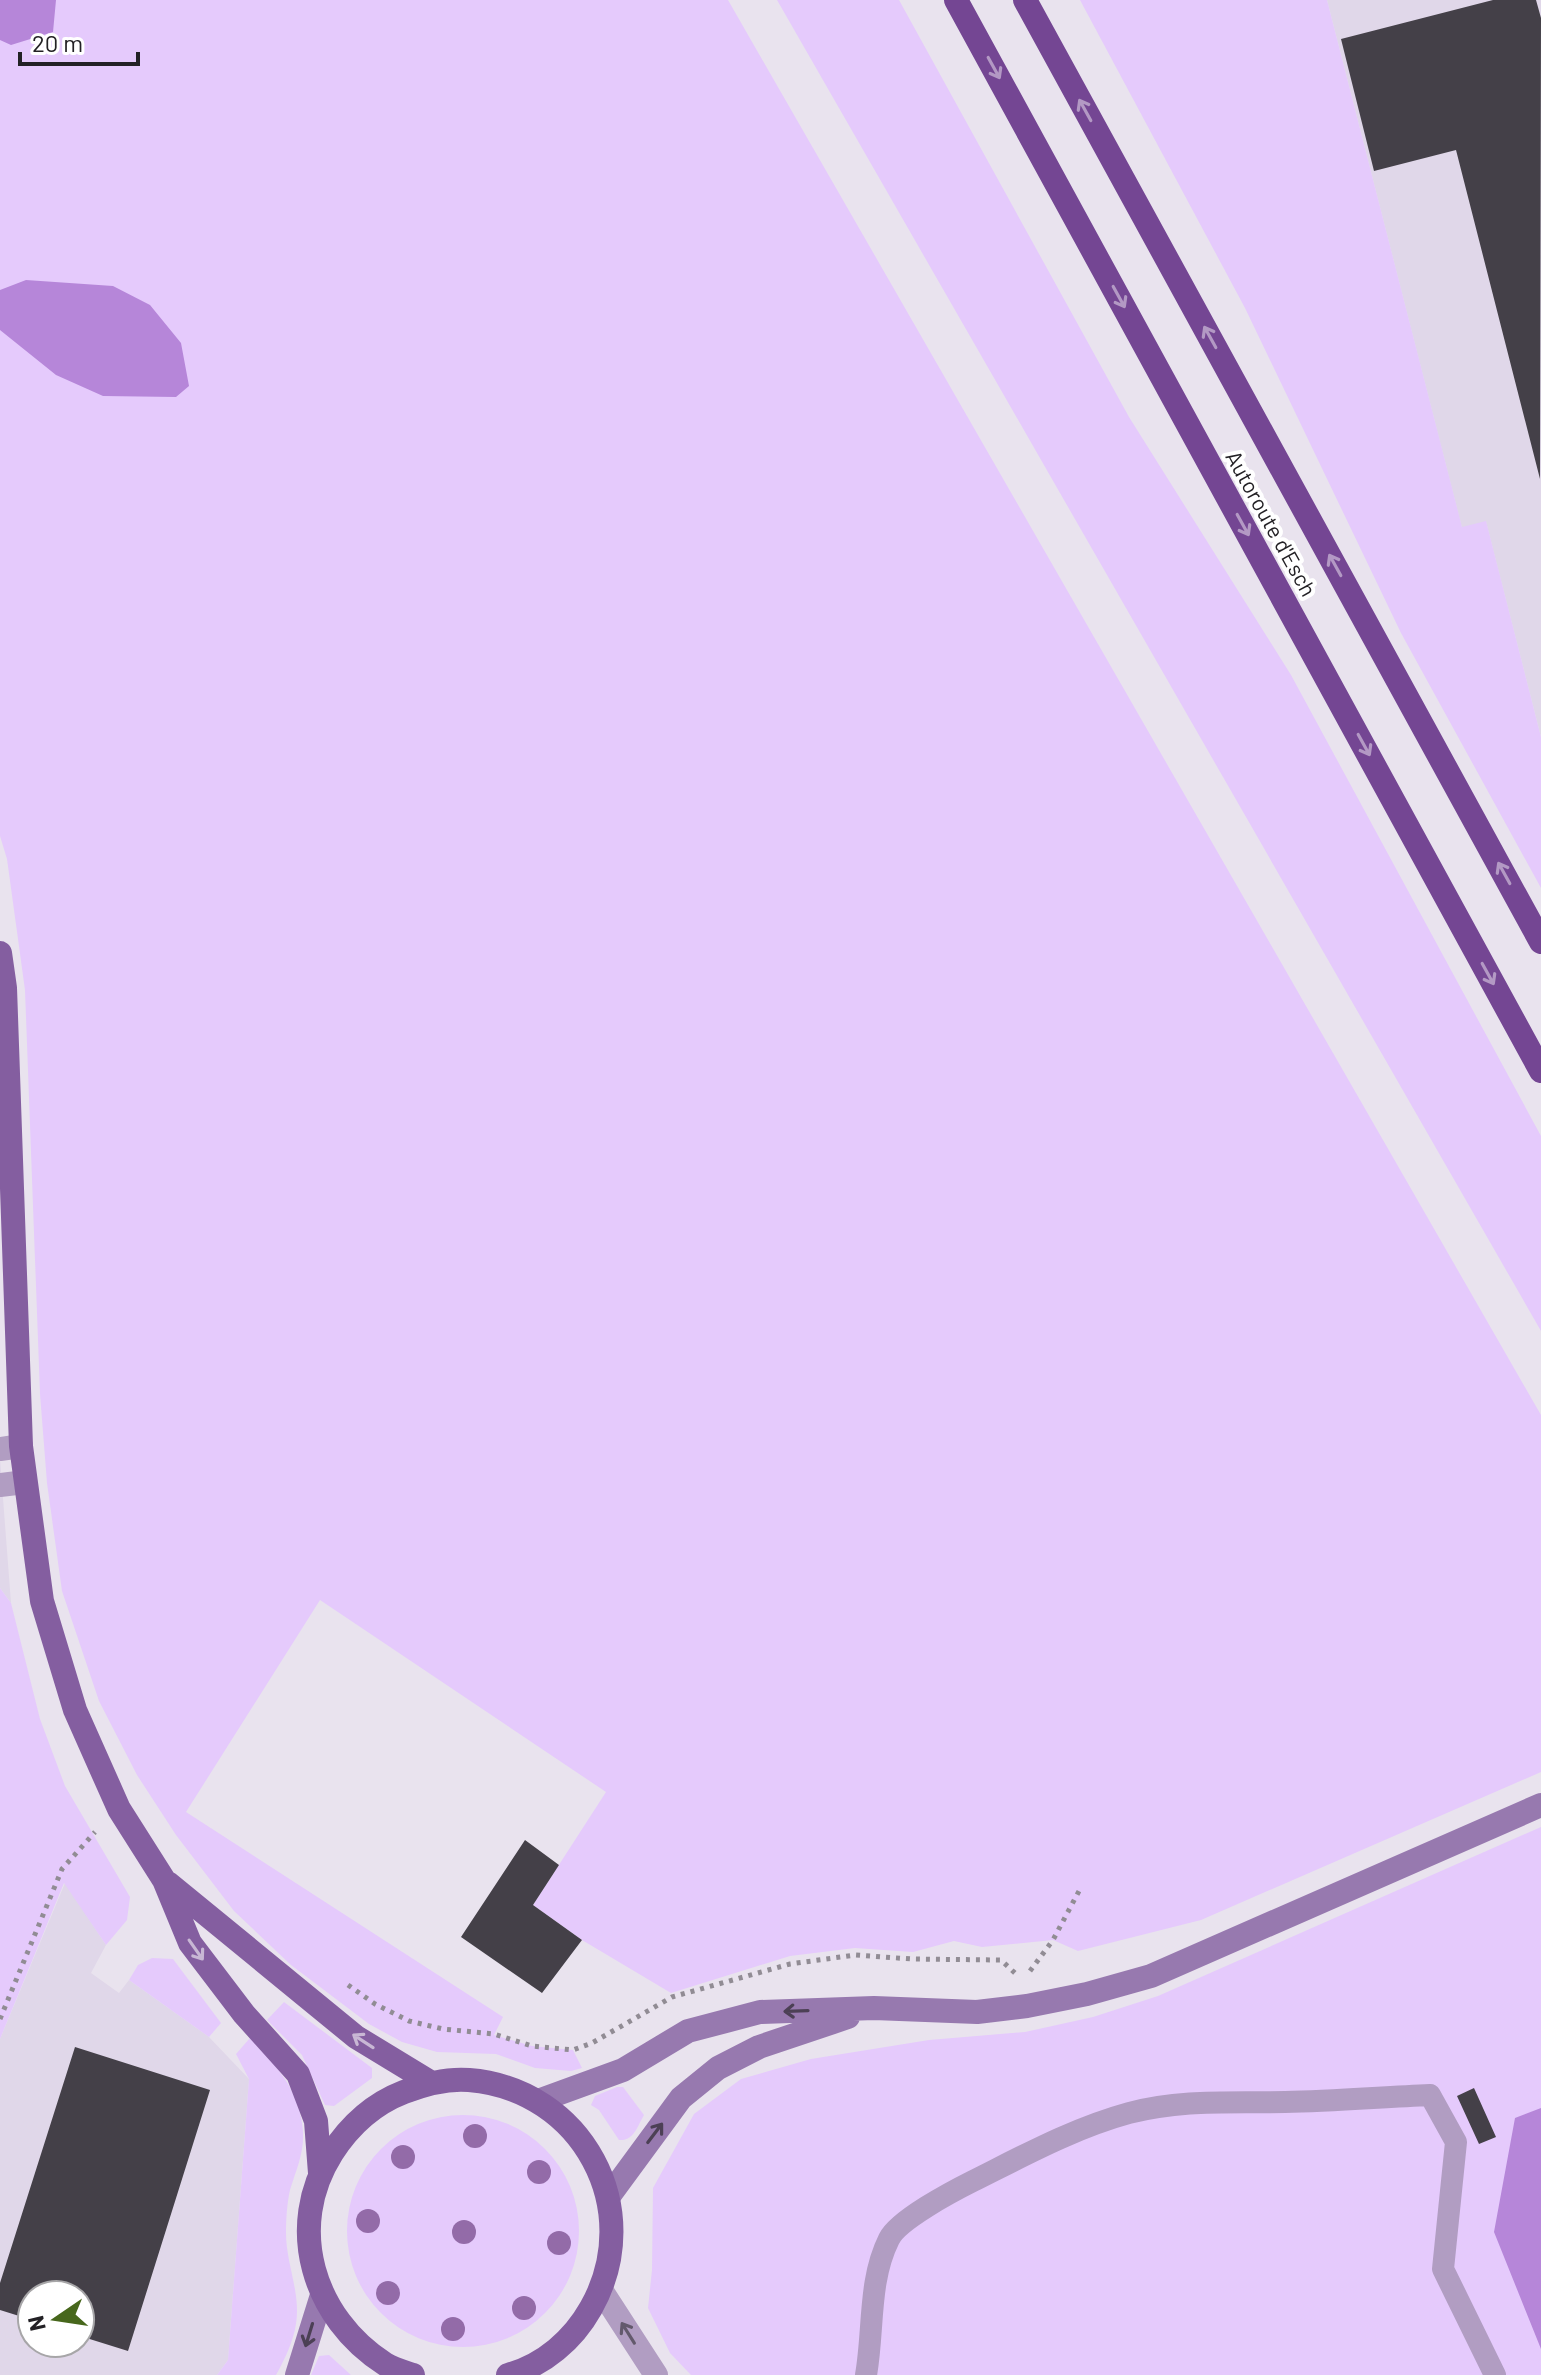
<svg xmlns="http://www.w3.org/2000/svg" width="1541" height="2375" font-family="Barlow,sans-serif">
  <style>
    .built { fill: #e0d7e9; fill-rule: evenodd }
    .green { fill: #e5cafc }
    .water { fill: #b686d9 }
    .building { fill: #444048 }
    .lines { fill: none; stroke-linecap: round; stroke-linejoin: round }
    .path { stroke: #918c94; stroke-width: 5; stroke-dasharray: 4 6; stroke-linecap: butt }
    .service { stroke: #b19dc2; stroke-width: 22 }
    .minor { stroke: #b19dc2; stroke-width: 24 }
    .secondary { stroke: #9779af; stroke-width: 24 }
    .primary { stroke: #845ea0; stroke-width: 24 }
    .motorway { stroke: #744693; stroke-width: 24 }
    .tree { fill: #936ba8 }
    .oneway { stroke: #b399c4 }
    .oneway2 { stroke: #c8b7d4 }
    .oneway3 { stroke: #4c4055 }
    .oneway4 { stroke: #63596c }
    .labels { text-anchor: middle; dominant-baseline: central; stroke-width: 8; stroke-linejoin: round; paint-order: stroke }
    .street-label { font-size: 22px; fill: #232125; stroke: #fff }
  </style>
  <rect width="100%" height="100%" fill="#e9e3ee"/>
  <path class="built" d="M1327,0h214v737l-55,-215 -24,6z
    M0,1459l11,144 -11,-15z
    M65,1883l41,62 -15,28 28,20 10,-13 80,57 40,42 -21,281 -11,15h-217v-336zM32,2295h48v48h-48z"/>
  <path class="green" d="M0,0h728l813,1415v357l-340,148 -123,31 -25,-11 -71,7 -28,-6 -41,11 -58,-4 -65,8 -119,37 -89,-53 -49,-35 73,-113 -286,-192 -134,212 317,205 -9,18 38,11 41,4 9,18 -11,3 -36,-3 -39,-14 -59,-2 -35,-10 -33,-18 -78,-59 -57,-54 -58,-76 -39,-60 -38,-74 -37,-110 -15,-108 -7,-89 -15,-404 -18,-131 -7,-23z
    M777,0h122l230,417 162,258 250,461v195z
    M1080,0h247l135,527 24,-6 55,216v151l-140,-255 -156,-325z
    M0,1588l11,15 29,116 25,67 65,111 -3,23 -21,25 -42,-62 -64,156z
    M1541,1827v548h-850l-21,-22 -22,-45 4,-38 1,-82 41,-74 47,-35 70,-20 118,-19 96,-8 68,-15 65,-21z
    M152,1958l21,1 48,64 -12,14 -80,-57 9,-15z
    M284,2002l88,66v10l-38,28 -9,-1 -23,-50 -35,-35z
    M250,2038c22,23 42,43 50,75 8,32 -1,48 -10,77 -3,13 -4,30 -4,43 0,31 15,60 10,91 -3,18 -11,35 -20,51h-59l11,-15 21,-281 -13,-25z
    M617,2087h6l21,28c-7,12 -10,26 -25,25l-20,-30 -8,-5 4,-9z
    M347 2231a116 116 0 1 1 232 0a116 116 0 1 1-232 0Z
    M329,2355l22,20h-40l8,-19z"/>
  <path class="water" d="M0,0h56l-3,32 -42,13 -11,-5z
    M26,280l87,6 37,19 31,38 8,43 -13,11 -73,-1 -47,-21 -56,-45v-40z
    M1541,2108v241l-47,-117 21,-114z"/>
  <path class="building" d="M1493,0h43l5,18 -1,461 -84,-329 -82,21 -33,-132z
    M525,1840l34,25 -26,40 49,35 -40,53 -81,-56z
    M75,2047l135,43 -82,261 -48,-15v-41h-48v25l-32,-10v-27z
    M1474,2088l22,49 -17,7 -22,-48z"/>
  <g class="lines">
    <path class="path" d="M1030,1971l23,-31 26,-49
      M348,1985l27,19 34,17 34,8 51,5 38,12 41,4 19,-7 80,-46 118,-33 65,-9 57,4 89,1 16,15
      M0,2019l62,-150 33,-37"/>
    <path class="service" d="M866,2375c8,-45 2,-94 23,-136 9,-19 64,-48 84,-58 50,-25 101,-53 156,-68 52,-14 103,-10 156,-11 49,-1 97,-5 145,-7l26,47 -13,127 52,106"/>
    <path class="minor" d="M0,1449l21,-3
      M0,1485l25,-3
      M601,2290l55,85"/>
    <path class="secondary" d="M538,2101l85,-31 65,-39 72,-19 114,-4 103,4 50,-6 60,-12 64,-18 390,-171
      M609,2196l72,-98 37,-30 41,-21 89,-30
      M297,2375l25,-80"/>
    <path class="primary" d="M0,953l5,35 16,458 21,155 33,109 44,99 45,71 26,63 54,71 54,60 18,47 4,52
      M168,1883l188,154 74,45
      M413,2375c-9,-3 -20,-6 -28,-11 -72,-46 -100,-137 -53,-211 18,-28 41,-49 72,-61 21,-8 43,-14 65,-12 113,9 178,129 122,228 -18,32 -47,57 -83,67"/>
    <path class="motorway" d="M956,0l585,1071
      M1025,0l516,942"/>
  </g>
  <g class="tree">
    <circle cx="475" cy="2136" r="12"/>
    <circle cx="403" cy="2157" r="12"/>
    <circle cx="539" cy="2172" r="12"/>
    <circle cx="368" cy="2221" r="12"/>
    <circle cx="464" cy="2232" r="12"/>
    <circle cx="559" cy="2243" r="12"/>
    <circle cx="388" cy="2293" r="12"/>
    <circle cx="524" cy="2308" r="12"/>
    <circle cx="453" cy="2329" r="12"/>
  </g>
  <defs><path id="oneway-shaft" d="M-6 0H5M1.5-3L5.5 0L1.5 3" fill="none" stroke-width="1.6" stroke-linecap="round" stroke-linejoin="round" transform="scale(2)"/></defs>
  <g class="oneway">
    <use href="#oneway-shaft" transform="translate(994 68) rotate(61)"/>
    <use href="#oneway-shaft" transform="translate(1085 110) rotate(-119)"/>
    <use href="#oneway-shaft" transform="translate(1119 297) rotate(61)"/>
    <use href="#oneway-shaft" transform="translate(1210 337) rotate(-119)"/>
    <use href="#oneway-shaft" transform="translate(1243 525) rotate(61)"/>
    <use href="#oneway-shaft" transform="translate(1335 565) rotate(-119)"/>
    <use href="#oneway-shaft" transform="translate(1364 745) rotate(61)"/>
    <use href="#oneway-shaft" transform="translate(1504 873) rotate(-119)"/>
    <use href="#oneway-shaft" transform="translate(1488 974) rotate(61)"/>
  </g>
  <g class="oneway2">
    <use href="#oneway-shaft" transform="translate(196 1950) rotate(55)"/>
    <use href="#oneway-shaft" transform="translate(363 2041) rotate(-147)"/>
  </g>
  <g class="oneway3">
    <use href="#oneway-shaft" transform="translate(796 2011) rotate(178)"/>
    <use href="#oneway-shaft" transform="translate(655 2133) rotate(-53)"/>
    <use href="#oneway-shaft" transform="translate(309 2335) rotate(107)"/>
  </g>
  <use class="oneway4" href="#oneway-shaft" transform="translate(628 2333) rotate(-122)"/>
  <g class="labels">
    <g class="street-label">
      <text transform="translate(1272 523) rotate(61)">Autoroute d'Esch</text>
    </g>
  </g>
  <g transform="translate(56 2319) rotate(257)"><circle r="38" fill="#ffffff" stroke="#a7a6a8" stroke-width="2"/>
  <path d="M0-6L14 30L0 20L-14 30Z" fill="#47671c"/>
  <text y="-12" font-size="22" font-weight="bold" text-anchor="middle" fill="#232125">N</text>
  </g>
  <path d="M20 52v12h118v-12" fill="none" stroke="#232125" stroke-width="4"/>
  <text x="32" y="52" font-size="24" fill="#232125" stroke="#ffffff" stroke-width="6" paint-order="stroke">20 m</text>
</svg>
